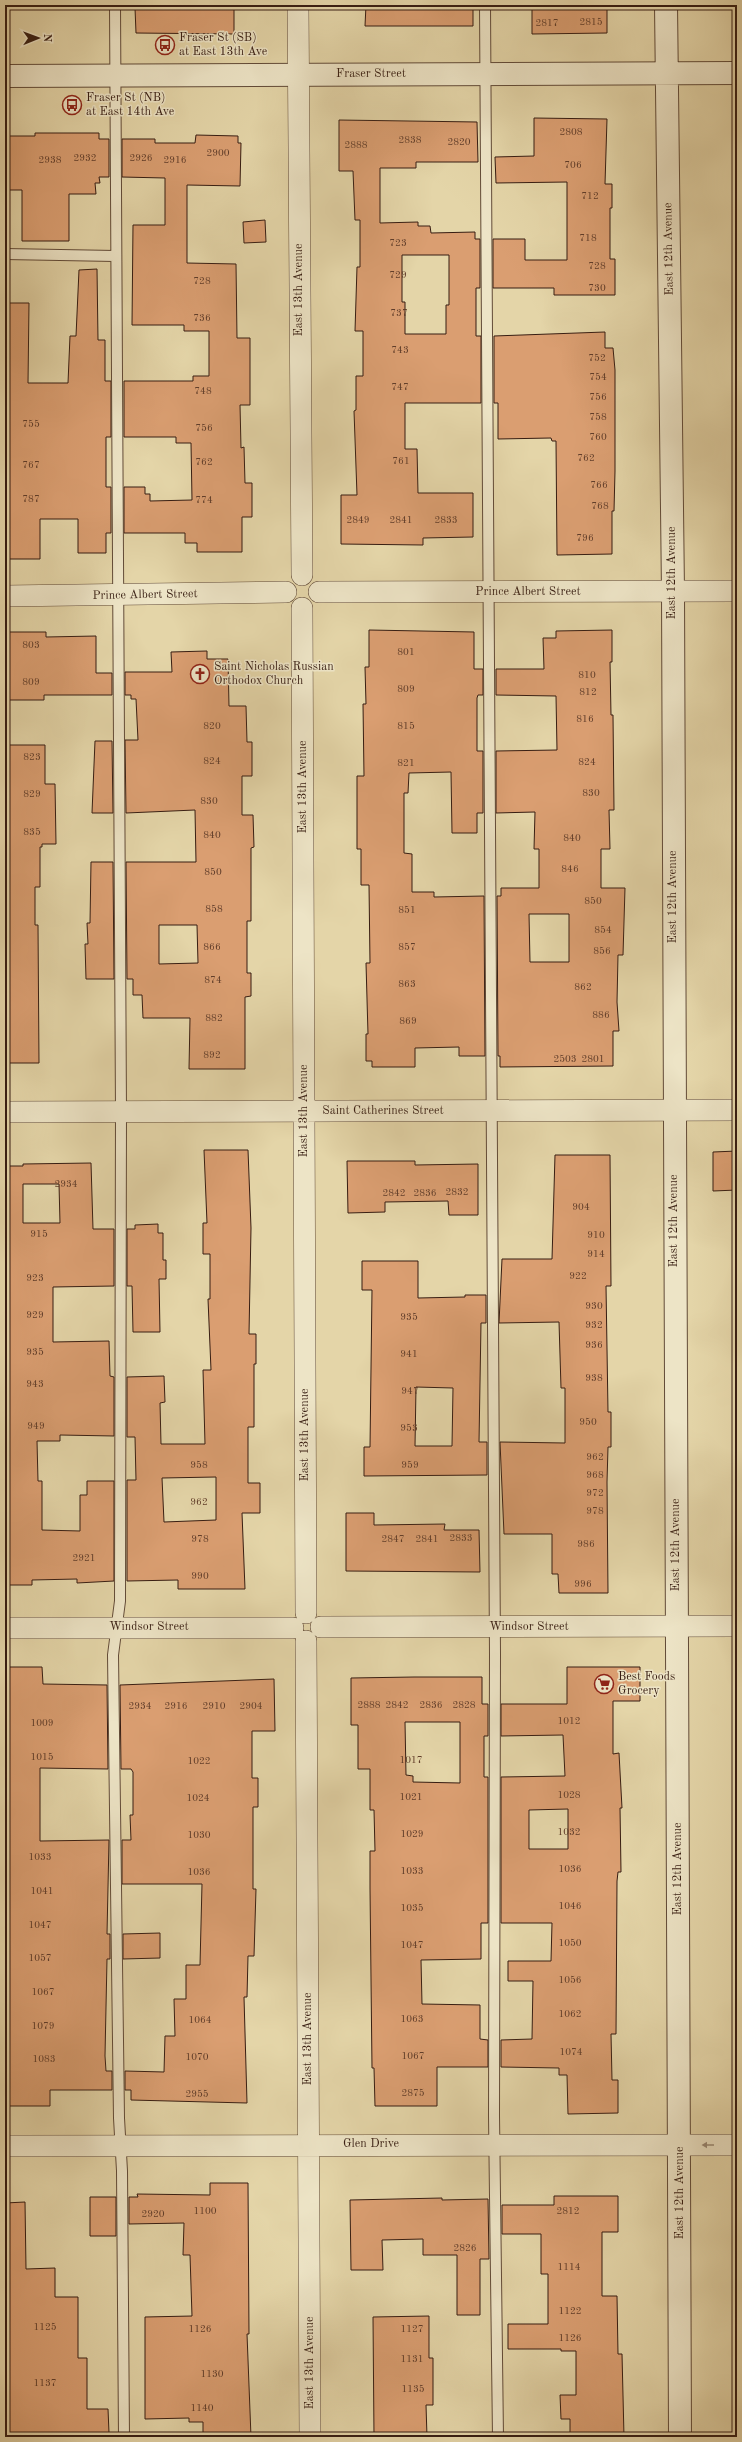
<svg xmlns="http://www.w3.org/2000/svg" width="742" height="2442" font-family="'Old Standard TT',serif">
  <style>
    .building { fill: #da9e71; stroke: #371d12; fill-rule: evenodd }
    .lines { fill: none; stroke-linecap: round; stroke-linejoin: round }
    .service-casing { stroke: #624b38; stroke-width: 12 }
    .minor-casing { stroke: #624b38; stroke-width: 22 }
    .tertiary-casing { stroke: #624b38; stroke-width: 24 }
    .service { stroke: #ede4c6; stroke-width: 10 }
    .minor { stroke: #ede4c6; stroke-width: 21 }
    .tertiary { stroke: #ede4c6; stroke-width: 22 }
    .oneway { fill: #9b8a75 }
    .labels { text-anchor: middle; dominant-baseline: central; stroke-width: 3; stroke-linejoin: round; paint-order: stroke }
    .number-label { font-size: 10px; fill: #603d2a }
    .poi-label { font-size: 12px; fill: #371d12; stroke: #ede4c6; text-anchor: start }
    .street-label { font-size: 12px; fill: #371d12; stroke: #ede4c6 }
  </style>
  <rect width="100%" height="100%" fill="#e4d5a8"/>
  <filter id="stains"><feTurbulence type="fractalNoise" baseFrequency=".005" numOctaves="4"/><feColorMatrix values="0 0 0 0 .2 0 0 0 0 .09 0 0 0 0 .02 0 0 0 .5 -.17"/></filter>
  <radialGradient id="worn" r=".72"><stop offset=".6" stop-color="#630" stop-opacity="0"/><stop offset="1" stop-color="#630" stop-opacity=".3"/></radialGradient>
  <path class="building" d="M176,5h58v29l-98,-1 -1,-25h41z
    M366,5h107v21h-108z
    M532,5h75v28l-75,1z
    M534,118l73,1 -2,65h7v24h-2v51h5v36h-61v-7h-61v-49h32v21h42v-78l-71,1 -1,-26 39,-1z
    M339,120l138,2 1,40h-62v6h-36v55l38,-1v4h12l1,7 44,-1v7h5v49h-4v48h5v67h-76v46h12l1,44h55v44l-50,1v7l-82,-1v-49h16l-3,-84 2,-1v-34h7v-45h-8l2,-64h3v-47h-5l-2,-49h-14zM402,255h47v50h-3v29h-41v-32h-3z
    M35,133h64v6h10v38h-10l1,6h-5l1,11h-27v47h-47v-51h-17v-54h30z
    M196,135l42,1v7h3l-1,43 -53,-1v78l49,1 1,74h13v67h-10l1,43 3,-1 1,36h7v34h-10v35h-45v-9h-12v-10h-61v-46h21v7h5v7l42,-1 -1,-57h-15v-6h-52v-56h69v-5h16v-45h-25v-6h-52l1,-100h32v-47l-43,-1v-38h33v4h40z
    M265,220l1,22 -22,1 -1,-21z
    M97,269l1,71h7v41h6v56h-5v50h5v46h-5v20h-28v-34h-38v40h-35v-256h24l-1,80h40l2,-47h6l3,-66z
    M605,332v16h8l2,22v101l-1,40h-2v43l-55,1 -1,-114h-4l-1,-3 -53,1v-36h-4v-67z
    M369,630l105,2v37h9v26h-5l-1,3v53h6v62h-6v20h-25l-1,-61 -42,1 -1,20h-4v60l8,1v38h22v5l50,-1 1,160h-26v-9l-44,1v19h-43v-6h-6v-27h2l-2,-71h4l-1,-78h-8v-36h-4v-73h7l-1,-72h3l-1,-37h4z
    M612,630v32h-2l1,53h2l1,95h-5l1,39h-9v39h24l-2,67h-5l-1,47 2,29h-6v35l-113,1v-11h-2l-1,-160h4v-8h38v-39h-5l1,-37 -39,1v-62l61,-1 -1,-54 -60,-1v-26h48l-1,-31h13v-7zM529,914h40v48h-39z
    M5,632h41v5l50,-1v37h16v22h-68v5h-39z
    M207,651v8h21l1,47h17l1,36h5v34h-10v39h11l1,32 -3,1v73h-4v52h4v23l-6,1v72h-56l1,-51h-47l-1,-23h-9v-16h-6l-1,-117h70l-1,-52 -69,3 -1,-73h13l-2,-41h-5v-4h-6v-23h47l-1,-20zM159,925h38l1,38 -39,1z
    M95,741h17l1,72h-21z
    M5,745h40v39h10l1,60h-14v3h-2v40h-5v38h3l1,138h-34z
    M91,862h22l1,117h-28l-1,-35h3l-1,-21h3z
    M204,1150h44l3,78 -2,106h7v30h-2v63h-6v56h12v30h-18l3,76h-67v-9l-51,1v-101h9l-1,-43h-8v-60l37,-1 1,26 -5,1 1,41h44l-2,-74h8l-3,-71h2v-45h-7v-31h4zM216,1477v43l-52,2 -2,-44z
    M737,1151v39l-24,1v-39z
    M555,1155h55l1,131h-5l2,126h3v35h-3l-1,35 1,111h-49l-1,-19h-6v-40h-48l-4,-92 65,1v-55h-4l-2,-66 -60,1 3,-64h50z
    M347,1161h68v4l63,-1v51h-29l-1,-14 -63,1v10l-37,1z
    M91,1163l2,66h21v57l-61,1v55l56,-1 1,35 4,1v59l-54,-1v6h-23l1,40h4v49l38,1v-36h7v-14h27v100l-37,2v-4l-45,1v5h-27v-419h18v-2zM23,1184h36l1,39h-37z
    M158,1224v9h5v27h3v19h-7l1,53h-27l-1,-46h-5v-57h8v-4z
    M362,1261h56v37l47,-1v-2h21v28h-5l-2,119h8v33l-123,1v-29h6l2,-157h-10zM416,1387l37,1 -1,58h-37z
    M346,1513h28v12l71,-1 -1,6h35l1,42 -134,-1z
    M5,1667h37l1,17 64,1 1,84 -68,-1v73l69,-1 -2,94h3v25h-3l-2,97 1,15h6v19h-62v16h-45z
    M567,1667h73v34h-27v53l6,-1 3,55h-2l1,64h-3l-1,9 -1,153h-5l1,46h6v33l-50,1 -1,-39h-8v-7l-58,-1v-27l31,-1 1,-58h-25v-20h43l1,-38h-51v-146l64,-1 -2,-41 -62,1v-32h66zM568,1809v40h-39v-39z
    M414,1677h68v27h6v32h-4v41h4v146h-7v36l-60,1 1,44 58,1v34l8,1v27h-51v39h-62l-1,-38h-2l-2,-180v-37h5l-1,-41h-4v-41h-12v-44h-7v-47zM405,1722h55v61l-47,-1v-6l-7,-1z
    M274,1679l1,52h-23v47h6v29h-5v82h3l-2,67h-6l-1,41h-3l3,106 -116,-3v-10h-6v-19l39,1 1,-36h10l-1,-37h12v-34h14l2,-81h-80v-44h9l-1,-25h3v-43l-2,-3h-10l-1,-84z
    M160,1933v25l-37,1v-25z
    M210,2183h38l1,151h-2l4,103h-48v-15h-14v-4l-44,1v-102l47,-1 -2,-61h-7l1,-32 -55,1v-27h9l-1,-3 73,1z
    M554,2196h64v36h-16v64h15l1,58h4l2,83h-54v-18h-9l-1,-24h16v-44h-15v-2h-53v-25h40v-50h-7v-40h-39v-29h52z
    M90,2197h26v39h-26z
    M442,2198v2l46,-1 1,60h-9v56h-23v-60h-34v-16l-41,1 1,30h-32l-1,-70z
    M25,2202l1,67 29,-1v29h23v61h9v51h21l1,24 -56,1v3h-46v-34h-2v-200z
    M429,2316v42h4v47h-7l1,32h-53l-1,-120z"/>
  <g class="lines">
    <g class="service-casing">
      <path id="service" d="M115,5l6,1107 -1,489 -7,54 6,463 3,53 2,266
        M485,5l10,1649 -1,462 4,321
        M5,254l110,2"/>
    </g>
    <g class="minor-casing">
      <path id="minor" d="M298,5l4,570
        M319,592l418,-1
        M5,596l281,-4
        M302,608l4,1005
        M5,1112l732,-2
        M321,1627l416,-1
        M5,1628h288
        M306,1641l4,796
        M5,2146l732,-1"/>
    </g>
    <g class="tertiary-casing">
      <path id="tertiary" d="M666,5l7,587 7,1845
        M5,76l732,-3"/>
    </g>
    <use href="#service" class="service"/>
    <use href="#minor" class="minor"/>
    <use href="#tertiary" class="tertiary"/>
  </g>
  <defs><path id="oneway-solid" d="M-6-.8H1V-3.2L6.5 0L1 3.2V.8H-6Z"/></defs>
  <use class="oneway" href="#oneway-solid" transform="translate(708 2145) rotate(-180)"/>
  <defs>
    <g id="bus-ring" transform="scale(1)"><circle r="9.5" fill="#ede4c6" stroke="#8f2418" stroke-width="1.5"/><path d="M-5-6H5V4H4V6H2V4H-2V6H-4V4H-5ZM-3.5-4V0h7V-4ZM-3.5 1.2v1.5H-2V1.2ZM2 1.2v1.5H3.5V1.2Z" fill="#8f2418"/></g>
    <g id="church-ring" transform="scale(1)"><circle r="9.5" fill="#ede4c6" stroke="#8f2418" stroke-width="1.5"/><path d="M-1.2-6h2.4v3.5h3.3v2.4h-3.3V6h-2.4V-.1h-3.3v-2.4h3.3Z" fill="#8f2418"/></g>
    <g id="supermarket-ring" transform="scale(1)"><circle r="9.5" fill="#ede4c6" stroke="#8f2418" stroke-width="1.5"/><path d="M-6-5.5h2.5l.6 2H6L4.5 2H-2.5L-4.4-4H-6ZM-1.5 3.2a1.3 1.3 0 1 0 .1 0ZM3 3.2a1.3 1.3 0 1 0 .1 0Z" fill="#8f2418"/></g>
  </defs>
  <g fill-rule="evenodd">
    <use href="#bus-ring" x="165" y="45"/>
    <use href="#bus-ring" x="72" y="105"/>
    <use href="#church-ring" x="200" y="674"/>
    <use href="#supermarket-ring" x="604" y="1684"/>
  </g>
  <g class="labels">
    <g class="number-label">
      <text x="591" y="22">2815</text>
      <text x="547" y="23">2817</text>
      <text x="571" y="132">2808</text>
      <text x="410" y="140">2838</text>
      <text x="459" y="142">2820</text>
      <text x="356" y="145">2888</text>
      <text x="218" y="153">2900</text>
      <text x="85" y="158">2932</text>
      <text x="141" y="158">2926</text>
      <text x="50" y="160">2938</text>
      <text x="175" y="160">2916</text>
      <text x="573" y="165">706</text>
      <text x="590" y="196">712</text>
      <text x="588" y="238">718</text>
      <text x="398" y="243">723</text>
      <text x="597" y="266">728</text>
      <text x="398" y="275">729</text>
      <text x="202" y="281">728</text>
      <text x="597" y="288">730</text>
      <text x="399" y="313">737</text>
      <text x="202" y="318">736</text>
      <text x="400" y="350">743</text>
      <text x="597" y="358">752</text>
      <text x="598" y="377">754</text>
      <text x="400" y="387">747</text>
      <text x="203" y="391">748</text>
      <text x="598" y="397">756</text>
      <text x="598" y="417">758</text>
      <text x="31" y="424">755</text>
      <text x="204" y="428">756</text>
      <text x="598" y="437">760</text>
      <text x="586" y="458">762</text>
      <text x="401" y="461">761</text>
      <text x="204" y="462">762</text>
      <text x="31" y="465">767</text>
      <text x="599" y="485">766</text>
      <text x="31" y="499">787</text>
      <text x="204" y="500">774</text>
      <text x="600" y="506">768</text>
      <text x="358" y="520">2849</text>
      <text x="401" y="520">2841</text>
      <text x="446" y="520">2833</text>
      <text x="585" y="538">796</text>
      <text x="31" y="645">803</text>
      <text x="406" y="652">801</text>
      <text x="587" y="675">810</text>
      <text x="31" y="682">809</text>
      <text x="406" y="689">809</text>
      <text x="588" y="692">812</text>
      <text x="585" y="719">816</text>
      <text x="212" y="726">820</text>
      <text x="406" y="726">815</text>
      <text x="32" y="757">823</text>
      <text x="212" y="761">824</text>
      <text x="587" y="762">824</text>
      <text x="406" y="763">821</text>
      <text x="591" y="793">830</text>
      <text x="32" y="794">829</text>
      <text x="209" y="801">830</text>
      <text x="32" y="832">835</text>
      <text x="212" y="835">840</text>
      <text x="572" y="838">840</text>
      <text x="570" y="869">846</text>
      <text x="213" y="872">850</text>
      <text x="593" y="901">850</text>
      <text x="214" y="909">858</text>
      <text x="407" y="910">851</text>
      <text x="603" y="930">854</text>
      <text x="212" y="947">866</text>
      <text x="407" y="947">857</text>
      <text x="602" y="951">856</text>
      <text x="213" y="980">874</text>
      <text x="407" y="984">863</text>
      <text x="583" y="987">862</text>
      <text x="601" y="1015">886</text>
      <text x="214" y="1018">882</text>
      <text x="408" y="1021">869</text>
      <text x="212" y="1055">892</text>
      <text x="565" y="1059">2503</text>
      <text x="593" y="1059">2801</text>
      <text x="66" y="1184">2934</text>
      <text x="457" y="1192">2832</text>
      <text x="394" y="1193">2842</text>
      <text x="425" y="1193">2836</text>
      <text x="581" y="1207">904</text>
      <text x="39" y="1234">915</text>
      <text x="596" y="1235">910</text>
      <text x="596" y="1254">914</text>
      <text x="578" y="1276">922</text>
      <text x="35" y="1278">923</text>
      <text x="594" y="1306">930</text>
      <text x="35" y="1315">929</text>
      <text x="409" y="1317">935</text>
      <text x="594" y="1325">932</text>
      <text x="594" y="1345">936</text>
      <text x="35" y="1352">935</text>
      <text x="409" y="1354">941</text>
      <text x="594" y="1378">938</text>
      <text x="35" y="1384">943</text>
      <text x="410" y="1391">947</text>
      <text x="588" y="1422">950</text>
      <text x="36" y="1426">949</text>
      <text x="409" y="1428">953</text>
      <text x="595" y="1457">962</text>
      <text x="199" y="1465">958</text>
      <text x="410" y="1465">959</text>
      <text x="595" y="1475">968</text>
      <text x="595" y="1493">972</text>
      <text x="199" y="1502">962</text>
      <text x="595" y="1511">978</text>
      <text x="461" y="1538">2833</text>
      <text x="200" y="1539">978</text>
      <text x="393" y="1539">2847</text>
      <text x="427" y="1539">2841</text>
      <text x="586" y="1544">986</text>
      <text x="84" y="1558">2921</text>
      <text x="200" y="1576">990</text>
      <text x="583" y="1584">996</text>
      <text x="369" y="1705">2888</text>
      <text x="397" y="1705">2842</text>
      <text x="431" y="1705">2836</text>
      <text x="464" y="1705">2828</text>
      <text x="140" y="1706">2934</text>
      <text x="176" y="1706">2916</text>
      <text x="214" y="1706">2910</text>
      <text x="251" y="1706">2904</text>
      <text x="569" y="1721">1012</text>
      <text x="42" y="1723">1009</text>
      <text x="42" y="1757">1015</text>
      <text x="411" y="1760">1017</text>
      <text x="199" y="1761">1022</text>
      <text x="569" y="1795">1028</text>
      <text x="411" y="1797">1021</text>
      <text x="198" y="1798">1024</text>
      <text x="569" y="1832">1032</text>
      <text x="412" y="1834">1029</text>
      <text x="199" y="1835">1030</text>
      <text x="40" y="1857">1033</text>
      <text x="570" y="1869">1036</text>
      <text x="412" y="1871">1033</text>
      <text x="199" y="1872">1036</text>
      <text x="42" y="1891">1041</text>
      <text x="570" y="1906">1046</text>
      <text x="412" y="1908">1035</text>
      <text x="40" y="1925">1047</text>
      <text x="570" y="1943">1050</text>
      <text x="412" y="1945">1047</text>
      <text x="40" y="1958">1057</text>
      <text x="570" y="1980">1056</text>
      <text x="43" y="1992">1067</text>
      <text x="570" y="2014">1062</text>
      <text x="412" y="2019">1063</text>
      <text x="200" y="2020">1064</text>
      <text x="43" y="2026">1079</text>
      <text x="571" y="2052">1074</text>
      <text x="413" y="2056">1067</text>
      <text x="197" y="2057">1070</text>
      <text x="44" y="2059">1083</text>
      <text x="413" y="2093">2875</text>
      <text x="197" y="2094">2955</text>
      <text x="205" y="2211">1100</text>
      <text x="568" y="2211">2812</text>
      <text x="153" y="2214">2920</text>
      <text x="465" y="2248">2826</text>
      <text x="569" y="2267">1114</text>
      <text x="570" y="2311">1122</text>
      <text x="45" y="2327">1125</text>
      <text x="200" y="2329">1126</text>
      <text x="412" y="2329">1127</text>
      <text x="570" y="2338">1126</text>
      <text x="412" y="2359">1131</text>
      <text x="212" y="2374">1130</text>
      <text x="45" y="2383">1137</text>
      <text x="413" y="2389">1135</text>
      <text x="202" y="2408">1140</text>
    </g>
    <g class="poi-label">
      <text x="179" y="38">Fraser St (SB)<tspan x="179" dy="14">at East 13th Ave</tspan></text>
      <text x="86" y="98">Fraser St (NB)<tspan x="86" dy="14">at East 14th Ave</tspan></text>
      <text x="214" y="667">Saint Nicholas Russian<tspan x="214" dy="14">Orthodox Church</tspan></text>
      <text x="618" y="1677">Best Foods<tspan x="618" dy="14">Grocery</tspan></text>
    </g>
    <g class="street-label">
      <text x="371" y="74">Fraser Street</text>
      <text transform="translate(669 249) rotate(-91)">East 12th Avenue</text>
      <text transform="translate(299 290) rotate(-90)">East 13th Avenue</text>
      <text transform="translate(672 573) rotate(-90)">East 12th Avenue</text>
      <text x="528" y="592">Prince Albert Street</text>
      <text transform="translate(145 595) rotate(-1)">Prince Albert Street</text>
      <text transform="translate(303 787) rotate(-90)">East 13th Avenue</text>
      <text transform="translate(673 897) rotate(-90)">East 12th Avenue</text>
      <text transform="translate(304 1111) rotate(-90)">East 13th Avenue</text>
      <text x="383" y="1111">Saint Catherines Street</text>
      <text transform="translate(674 1221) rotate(-90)">East 12th Avenue</text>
      <text transform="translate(305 1435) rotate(-90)">East 13th Avenue</text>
      <text transform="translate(676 1545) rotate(-90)">East 12th Avenue</text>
      <text x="149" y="1627">Windsor Street</text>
      <text x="529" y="1627">Windsor Street</text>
      <text transform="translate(678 1869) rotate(-90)">East 12th Avenue</text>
      <text transform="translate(308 2039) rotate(-90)">East 13th Avenue</text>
      <text x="371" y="2144">Glen Drive</text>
      <text transform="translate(680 2193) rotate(-90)">East 12th Avenue</text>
      <text transform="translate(310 2363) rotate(-90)">East 13th Avenue</text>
    </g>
  </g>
  <rect width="742" height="2442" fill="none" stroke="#e4d5a8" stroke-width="20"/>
  <rect x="6" y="6" width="730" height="2430" fill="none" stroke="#371d12" stroke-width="2"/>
  <rect x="10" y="10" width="722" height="2422" fill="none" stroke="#371d12"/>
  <g transform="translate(38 38) rotate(89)" stroke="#ede4c6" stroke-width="3" paint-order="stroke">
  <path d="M0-3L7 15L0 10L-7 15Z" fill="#371d12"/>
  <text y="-6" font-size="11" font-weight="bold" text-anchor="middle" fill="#371d12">N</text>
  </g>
  <rect width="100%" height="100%" filter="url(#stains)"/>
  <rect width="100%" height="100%" fill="url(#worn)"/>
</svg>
